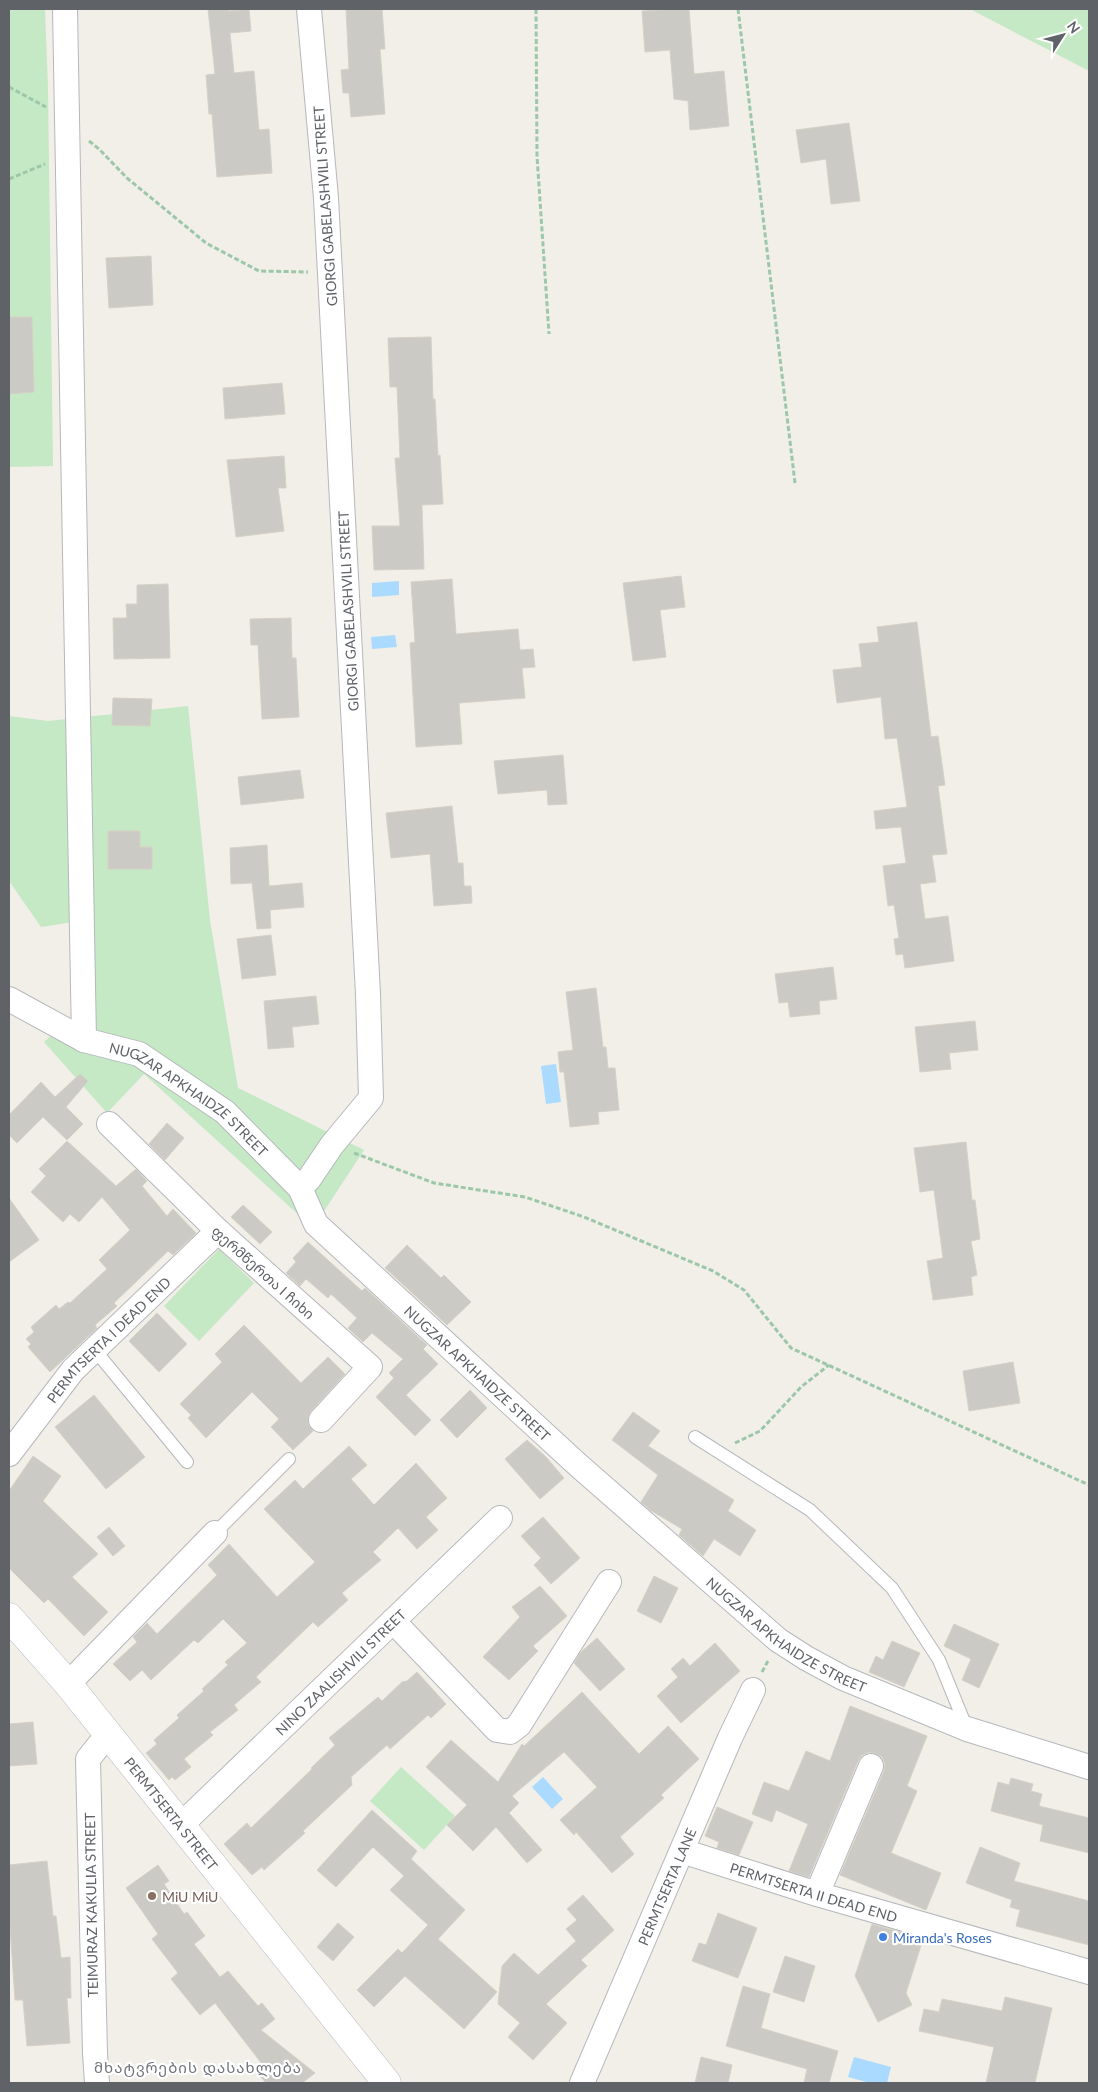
<svg xmlns="http://www.w3.org/2000/svg" width="1098" height="2092" font-family="Lato,'Noto Sans Georgian',sans-serif">
  <style>
    .green { fill: #c5e8c5 }
    .water { fill: #aadaff }
    .building { fill: #cccac5; stroke: #d6d1c6 }
    .lines { fill: none; stroke-linecap: round; stroke-linejoin: round }
    .lane-casing { stroke: #b5b8bc; stroke-width: 14 }
    .street-casing { stroke: #b5b8bc; stroke-width: 26 }
    .secondary-casing { stroke: #b6babf; stroke-width: 29 }
    .path { stroke: #9cc7a9; stroke-width: 3; stroke-dasharray: 5 2.5; stroke-linecap: butt }
    .lane { stroke: #fff; stroke-width: 12 }
    .street { stroke: #fff; stroke-width: 24 }
    .secondary { stroke: #fff; stroke-width: 28 }
    .education-dot { fill: #8d6e63; stroke: #fff; stroke-width: 2 }
    .shop-dot { fill: #3f7fe0; stroke: #fff; stroke-width: 2 }
    .labels { text-anchor: middle; dominant-baseline: central; stroke-width: 4.5; stroke-linejoin: round; paint-order: stroke }
    .street-label { font-size: 14px; fill: #5f6368; stroke: #fff }
    .education-label { font-size: 14px; fill: #785e54; stroke: #fff; text-anchor: start }
    .shop-label { font-size: 14px; fill: #366cbe; stroke: #fff; text-anchor: start }
    .neighbourhood-label { font-size: 15px; letter-spacing: 1px; fill: #70757a; stroke: #fff }
  </style>
  <rect width="100%" height="100%" fill="#f1efe8"/>
  <path class="green" d="M9,9h36l3,79 5,378 -44,1z
    M970,9h119v62z
    M188,706l22,214 28,168 126,62 -51,78 -169,-154 -37,39 -63,-71 28,-25 22,-7 -14,-89 -39,6 -32,-46v-165l39,5z
    M219,1249l35,34 -55,58 -35,-35z
    M401,1767l54,49 -31,34 -54,-49z"/>
  <path class="water" d="M399,581v14l-27,2v-14z
    M395,635l2,12 -25,2 -1,-12z
    M556,1064l5,38 -15,2 -5,-38z
    M543,1777l20,22 -11,10 -20,-22z
    M854,2057l37,10 -4,16h-17l-22,-6z"/>
  <path class="building" d="M208,9h20v2l21,-2 2,22 -21,2 4,40 20,-2 5,59 10,-1 3,44 -55,4 -5,-63h-3l-3,-39 9,-1z
    M346,9h36l3,40h-5l5,65 -34,3 -2,-24h-6l-2,-23 8,-1z
    M679,9h10l5,65 30,-3 5,55 -39,4 -2,-29 -14,-2 -4,-49 -25,2 -3,-41z
    M849,123l11,78 -29,3 -5,-45 -25,4 -5,-33z
    M151,256l2,49 -44,3 -3,-50z
    M9,317h23l2,75 -25,2z
    M431,337l2,62h2l3,57 2,-1 3,49 -21,1 2,64 -50,1 -2,-44h28l-5,-68h5l-3,-71h-7l-2,-49z
    M282,383l3,31 -60,5 -2,-31z
    M284,456l2,32h-8l6,43 -48,6 -9,-77z
    M681,576l4,31 -25,3 6,47 -33,4 -10,-78z
    M452,579l4,55 62,-5 2,21 13,-1 2,18 -13,1 3,30 -66,5 3,41 -46,3 -6,-104 5,-1 -4,-60z
    M168,584l2,74 -56,1 -1,-41h14l-1,-14h11v-19z
    M291,618l1,40h4l3,59 -37,2 -4,-74h-7l-1,-26z
    M917,622l14,115 7,-1 7,49 -7,1 9,68 -15,1 4,27 -16,2 5,35 23,-3 6,45 -49,7 -2,-14 -7,1 -2,-16 5,-1 -5,-33 -6,1 -5,-40 23,-3 -5,-36 -25,2 -2,-18 33,-4 -10,-69 -12,1 -4,-42 -44,6 -4,-33 29,-3 -3,-23 20,-2 -2,-15z
    M113,698l39,1 -2,27 -38,-1z
    M563,755l4,49 -19,1 -1,-15 -49,4 -4,-33z
    M300,770l4,28 -63,7 -3,-28z
    M452,806l6,57h5l1,23h7l1,17 -38,3 -4,-52 -39,4 -5,-45z
    M108,831h32v16h12v22h-44z
    M267,845l2,41 33,-3 2,24 -34,3 1,18 -14,1 -5,-46 -21,1 -1,-36z
    M271,935l5,40 -34,4 -5,-40z
    M833,967l4,32 -18,2 1,13 -30,3 -2,-15 -9,1 -4,-29z
    M596,988l7,59h3l2,21h7l4,42 -21,2 1,12 -29,3 -6,-55h-4l-2,-20 15,-2 -7,-58z
    M316,996l3,28 -27,3 2,20 -26,2 -4,-48z
    M975,1021l3,29 -29,3 2,16 -31,3 -5,-45z
    M80,1074l8,7 -22,26 17,17 -16,16 -24,-23 -26,26 -8,-8v-20l32,-33 14,15z
    M167,1123l17,15 -19,22 -16,-16z
    M67,1141l49,45 20,-17 11,12 -5,5 25,30 6,-7 23,24 -23,22 -5,-4 -54,52 3,3 -22,19 2,3 -47,44 -22,-25 3,-3 -5,-5 8,-7 -3,-5 25,-22 3,4 9,-7 2,1 37,-34 -8,-9 31,-30 -28,-33 -23,25 -9,-8 -7,8 -32,-30 15,-16 -7,-7z
    M966,1142l6,58h3l5,39 -9,2 6,34 -6,2 2,18 -40,5 -6,-39 16,-3 -9,-68 -14,2 -6,-44z
    M9,1198l30,42 -30,22z
    M243,1205l29,27 -12,12 -29,-27z
    M308,1242l54,49 3,-3 62,57 -4,4 15,15 -32,31 25,25 -16,16 -39,-39 18,-19 -5,-5 14,-14 -31,-26 -9,9 -15,-14 9,-10 -26,-24 -3,4 -22,-19 -6,7 -14,-13 10,-11 -3,-4z
    M407,1245l34,33 3,-3 27,27 -24,23 -62,-57z
    M157,1313l30,31 -28,28 -30,-31z
    M244,1325l57,58 27,-26 17,17 -34,37 -3,5v8l5,7 -20,19 -22,-23 8,-8 -27,-27 -46,46 -18,-20 3,-3 -11,-11 42,-42 -7,-8z
    M1013,1362l7,41 -51,8 -6,-40z
    M470,1390l17,18 -30,30 -17,-18z
    M94,1395l51,62 -39,32 -51,-62z
    M633,1412l27,19 -12,15 86,54 -6,11 28,19 -16,26 -26,-17 -11,17 -24,-21 3,-6 -32,-19 -9,-8 17,-27 -46,-35z
    M527,1440l19,17 18,21 -24,21 -35,-40z
    M349,1446l18,19 -16,14 23,26 42,-42 31,35 -21,19 12,13 -21,19 -19,-21 -25,24 8,8 -39,33 6,7 -30,27 -5,-5 -57,55 5,5 -27,23 4,5 -28,22 3,3 -29,24 7,8 -16,13 -3,-3 -3,3 -23,-27 11,-9 -3,-4 25,-22 -2,-3 27,-24 -2,-2 26,-24 -3,-3 22,-19 -24,-24 -25,24 -4,-3 -43,40 -9,-10 -12,11 -17,-17 24,-22 -4,-5 14,-14 10,11 60,-59 -9,-10 21,-21 48,53 38,-35 -51,-53 31,-29 8,9z
    M33,1456l28,20 -18,25 55,53 -26,23 36,35 -24,24 -36,-37 -4,4 -35,-35v-77z
    M543,1517l37,41 -29,26 -17,-19 7,-7 -20,-22z
    M109,1527l16,19 -12,10 -16,-19z
    M654,1576l24,12 -17,35 -24,-12z
    M540,1586l27,30 -34,30 5,5 -29,29 -26,-23 37,-40 -8,-10z
    M954,1624l45,20 -20,44 -17,-8 9,-21 -27,-13z
    M597,1638l28,31 -25,22 -26,-28 7,-11z
    M892,1641l28,12 -16,34 -35,-15 7,-16 7,4z
    M715,1643l25,28 -59,52 -24,-27 21,-19 -7,-8 12,-11 7,8z
    M417,1672l29,32 -15,14 -3,-3 -38,34 -3,-4 -36,32 1,8 -49,46 2,2 -41,37 -2,-3 -10,8 -28,-31 23,-21 4,5 61,-59 -1,-1 24,-23 -6,-7 49,-41 4,4 20,-19 5,-1z
    M582,1692l57,62 29,-28 31,33 -38,36 3,3 -44,39 14,17 -22,19 -36,-41 -2,3 -14,-15 37,-33 -33,-35 -52,44 7,7 -10,10 33,37 -15,13 -31,-36 -23,24 -26,-26 20,-20 -41,-38 25,-27 47,42 24,-38 2,2z
    M850,1706l77,30 -20,50 10,5 -26,62 50,20 -15,37 -86,-35 44,-104 1,-7 -3,-7 -5,-3 -8,-2 -7,3 -4,6 -49,116 -20,-6 19,-47 -32,-14 -4,12 -20,-8 12,-32 25,9 17,-40 24,10z
    M33,1722l4,42 -28,2v-42z
    M1011,1778l22,6 -2,7 11,3 -3,12 50,12v35l-49,-12 3,-16 -52,-14 7,-29 11,3z
    M717,1807l36,15 -14,33 -22,-7 2,-6 -14,-6z
    M372,1810l45,41 -6,8 54,51 -27,29 59,53 -33,37 -59,-53 -31,31 -17,-17 41,-41 4,4 26,-28 -38,-35 14,-14 -31,-29 -37,40 -19,-17z
    M980,1847l40,16 -6,18 75,20v44l-73,-19 4,-16 -10,-3 2,-7 -46,-17z
    M47,1861l6,55h3l5,42 9,-1 1,41h-4l3,45 -43,3 -4,-46h-8l-6,-87v-48z
    M158,1865l11,16 -5,3 20,30 3,-2 18,24 -11,8 26,33 8,-6 30,35 4,-3 13,16 -14,11 54,43 -13,10h-36l-11,-13 7,-6 -47,-61 -15,12 -29,-36 7,-6 -26,-34 6,-5 -32,-46z
    M583,1895l31,35 -33,30 6,6 -41,38 21,19 -34,37 -25,-23 12,-14 -22,-19 4,-38 12,-13 24,22 38,-34 -10,-12 11,-9 -10,-11z
    M718,1913l39,15 -19,50 -46,-17 7,-18 7,2z
    M338,1923l16,14 -21,24 -16,-14z
    M872,1924l51,15 -17,54 6,12 -34,17 -23,-46z
    M785,1956l30,10 -11,36 -31,-10z
    M743,1986l27,8 -9,34 77,23 -9,32h-25l3,-14 -81,-23z
    M1005,1997l47,11 -17,75h-49l8,-36 -75,-16 5,-22 15,3 3,-13 60,12z
    M701,2057l31,8 -4,18h-33z"/>
  <g class="lines">
    <g class="lane-casing">
      <path id="lane" d="M94,1349l93,113
        M695,1437l115,73 82,78 47,72 28,69
        M215,1533l74,-74"/>
    </g>
    <g class="street-casing">
      <g id="street">
        <path d="M65,9l19,1031"/>
        <path id="s1" d="M9,999l75,41 55,14 86,58 75,76 16,36 262,241 200,175 28,18 37,20 124,51 122,38"/>
        <path id="s2" d="M109,1124l109,107 152,136 -49,53"/>
        <path d="M300,1188l9,-9 23,-34 39,-47 -3,-104 -42,-796 -17,-189"/>
        <path id="s3" d="M9,1454l64,-84 145,-139"/>
        <path d="M393,1621l104,109 13,2 9,-7 90,-143"/>
        <path d="M68,1684l147,-151"/>
        <path id="s4" d="M181,1825l319,-307"/>
        <path id="s5" d="M682,1851l135,43 272,78"/>
        <path d="M817,1894l54,-128"/>
        <path d="M97,2083l-2,-30 -7,-294 20,-25"/>
        <path id="s6" d="M582,2083l148,-345 23,-48"/>
      </g>
    </g>
    <g class="secondary-casing">
      <g id="secondary">
        <path id="s7" d="M9,1617l59,67 319,399"/>
      </g>
    </g>
    <path class="path" d="M536,9l1,147 12,178
      M738,9l57,474
      M9,87l37,20
      M89,141l10,8 28,29 79,65 53,28 49,1
      M9,179l36,-15
      M354,1153l80,30 91,14 59,20 129,54 31,19 47,58 298,137
      M735,1443l25,-12 41,-44 28,-22
      M762,1672l7,-13"/>
    <use href="#lane" class="lane"/>
    <use href="#street" class="street"/>
    <use href="#secondary" class="secondary"/>
  </g>
  <circle class="education-dot" cx="152" cy="1896" r="5"/>
  <circle class="shop-dot" cx="883" cy="1937" r="5"/>
  <g class="labels">
    <g class="street-label">
      <text transform="translate(325 206) rotate(-94)">GIORGI GABELASHVILI STREET</text>
      <text transform="translate(348 611) rotate(-93)">GIORGI GABELASHVILI STREET</text>
      <text stroke="none"><textPath href="#s1" startOffset="208">NUGZAR APKHAIDZE STREET</textPath></text>
      <text stroke="none"><textPath href="#s2" startOffset="214">ფერმწერთა I ჩიხი</textPath></text>
      <text stroke="none"><textPath href="#s3" startOffset="152">PERMTSERTA I DEAD END</textPath></text>
      <text stroke="none"><textPath href="#s1" startOffset="612">NUGZAR APKHAIDZE STREET</textPath></text>
      <text stroke="none"><textPath href="#s1" startOffset="1018">NUGZAR APKHAIDZE STREET</textPath></text>
      <text stroke="none"><textPath href="#s4" startOffset="221">NINO ZAALISHVILI STREET</textPath></text>
      <text stroke="none"><textPath href="#s7" startOffset="255">PERMTSERTA STREET</textPath></text>
      <text stroke="none"><textPath href="#s6" startOffset="214">PERMTSERTA LANE</textPath></text>
      <text stroke="none"><textPath href="#s5" startOffset="138">PERMTSERTA II DEAD END</textPath></text>
      <text transform="translate(91 1905) rotate(-91)">TEIMURAZ KAKULIA STREET</text>
    </g>
    <g class="education-label">
      <text x="162" y="1896">MiU MiU</text>
    </g>
    <g class="shop-label">
      <text x="893" y="1937">Miranda's Roses</text>
    </g>
    <g class="neighbourhood-label">
      <text x="198" y="2067">მხატვრების დასახლება</text>
    </g>
  </g>
  <rect width="1098" height="2092" fill="none" stroke="#5f6368" stroke-width="20"/>
  <g transform="translate(1063 35) rotate(54)" stroke="#ffffff" stroke-width="4" paint-order="stroke">
  <path d="M0-4L9 19L0 12L-9 19Z" fill="#5f6368"/>
  <text y="-8" font-size="14" font-weight="bold" text-anchor="middle" fill="#5f6368">N</text>
  </g>
</svg>
